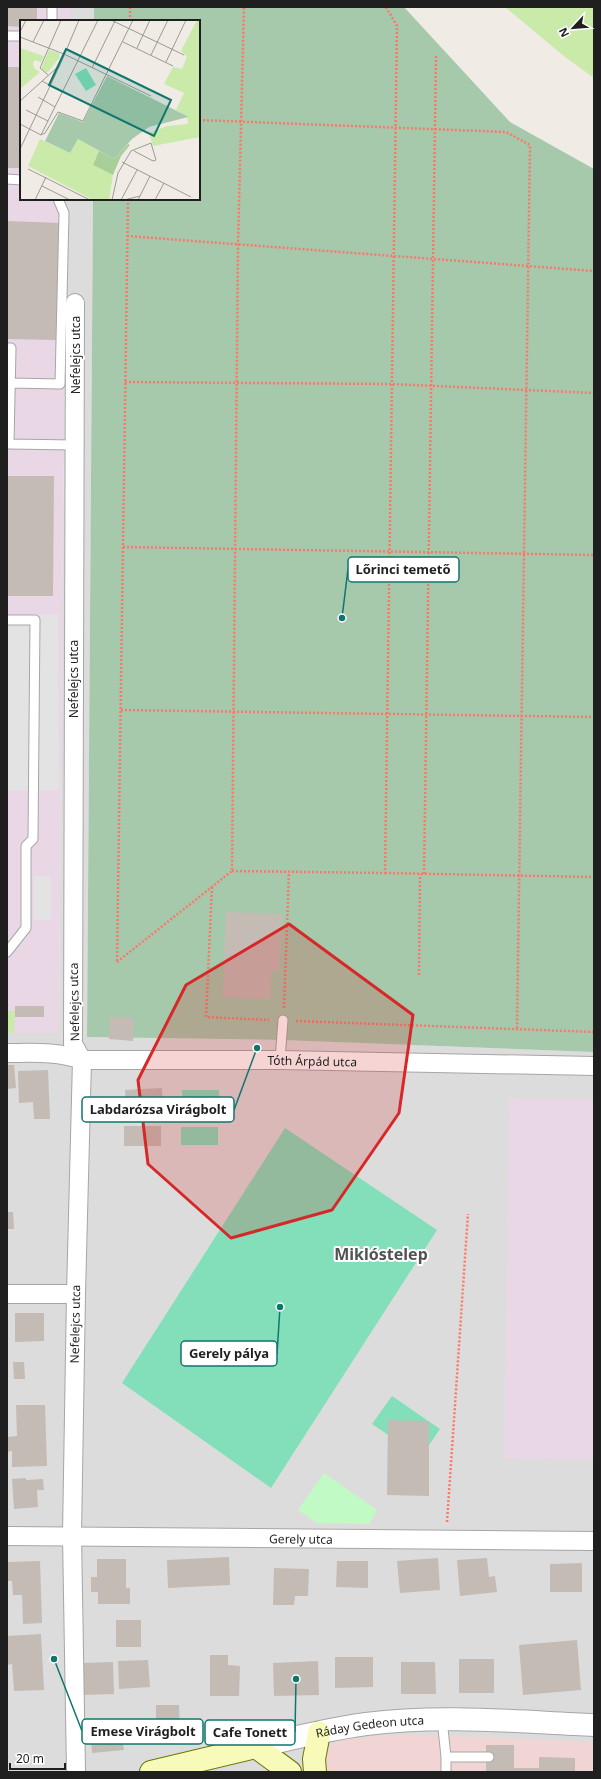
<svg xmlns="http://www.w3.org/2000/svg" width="601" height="1779" font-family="'Noto Sans',sans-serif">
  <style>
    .residential { fill: #dddcdc }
    .commercial { fill: #f0d5d4 }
    .industrial { fill: #e9d7e5 }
    .grass { fill: #caeaaa }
    .cemetery { fill: #a6c9ab }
    .park { fill: #c2fac6 }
    .pitch { fill: #82dfba }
    .parking { fill: #e3e3e3 }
    .building { fill: #c4bbb4 }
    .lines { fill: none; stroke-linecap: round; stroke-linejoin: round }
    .service-casing { stroke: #a6a6a6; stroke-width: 11 }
    .minor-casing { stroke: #a6a6a6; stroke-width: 20 }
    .tertiary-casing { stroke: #a6a6a6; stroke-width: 24 }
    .secondary-casing { stroke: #6c7704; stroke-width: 24 }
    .path { stroke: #fa786b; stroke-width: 2.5; stroke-dasharray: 2 2; stroke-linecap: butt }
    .service { stroke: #fff; stroke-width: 9 }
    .minor { stroke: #fff; stroke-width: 18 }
    .tertiary { stroke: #fff; stroke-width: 22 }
    .secondary { stroke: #f7fab8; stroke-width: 22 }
    .marked { fill: #d62828; fill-opacity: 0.2; stroke: #d62828; stroke-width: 3; stroke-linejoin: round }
    .labels { text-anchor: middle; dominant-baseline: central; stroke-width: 4; stroke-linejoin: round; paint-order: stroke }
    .street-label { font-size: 12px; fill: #1f1f1f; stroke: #fff }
    .district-label { font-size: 16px; font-weight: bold; fill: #525252; stroke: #fff }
    .inset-road { fill: none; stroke: #9c9a96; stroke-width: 1 }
    .view { fill: #0f766e; fill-opacity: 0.15; stroke: #0f766e; stroke-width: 2 }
    .inset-edge { fill: none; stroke: #1f1f1f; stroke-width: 2 }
    .leader { fill: none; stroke: #0f766e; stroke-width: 1.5 }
    .callout-dot { fill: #0f766e; stroke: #fff; stroke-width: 1.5 }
    .callout { fill: #fff; stroke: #0f766e; stroke-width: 1.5 }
    .callout-label { font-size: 13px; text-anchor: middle; font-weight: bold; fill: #1f1f1f }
  </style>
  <rect width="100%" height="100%" fill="#f0ece5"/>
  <path class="residential" d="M70,7h24v14h-24z
    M67,199h26l-6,838 195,3 312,12v720h-587v-739h52l3,-422z"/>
  <path class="commercial" d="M407,1734l187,8 -1,30h-270l3,-21 5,-6 12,-6z"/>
  <path class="industrial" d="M7,7h63v14h-49v178h46l-5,412 -3,422h-52z
    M509,1098l85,1v361l-90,-2z"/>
  <path class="grass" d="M505,7h89v71l-29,-21z
    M7,1011h8l-1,22h-7z"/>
  <path class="cemetery" d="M94,7h310l106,115 84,47v883l-312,-12 -195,-3 6,-838h106v-178h-105z"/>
  <path class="park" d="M324,1473l53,37 -8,14 -52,-1 -19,-13z"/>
  <path class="pitch" d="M182,1090h37v18h-37z
    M181,1127h37v18h-37z
    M285,1128l152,102 -166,258 -149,-105z
    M392,1396l48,33 -19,28 -49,-33z"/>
  <path class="parking" d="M58,614l1,176h-52v-175z
    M34,876h17v44h-17z"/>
  <path class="building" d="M7,7h30v14h-16v6l-14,-1z
    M7,67h14v101h-14z
    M7,221l53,2 -3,117 -50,-1z
    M7,476h47l-1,120h-46z
    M226,912l56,2 -3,57h-8l-1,28 -47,-2z
    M15,1006h29v11h-29z
    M110,1017l24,1 -1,23 -24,-2z
    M7,1065h7l2,23 -9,1z
    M48,1070l2,49h-16l-1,-17 -14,1 -1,-32z
    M162,1088l1,19 -37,3 -1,-20z
    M124,1126h37v20h-37z
    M7,1212h6l1,17h-7z
    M15,1313h29v28l-29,1z
    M13,1362h11l1,17h-11z
    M16,1405h29l2,61 -35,1v-16l-5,1v-15l10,-1z
    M388,1420l41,1v75l-42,-1z
    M26,1478v2l17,-1 1,11h-7l1,17 -24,2 -2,-30z
    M229,1557l1,28 -62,3 -1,-28z
    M438,1558l2,32 -40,3 -3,-32z
    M487,1558l2,19 6,-1 2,16 -37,4 -3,-36z
    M97,1559h29v29h4v16h-32v-12h-7v-15h6z
    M40,1561l2,62 -19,1 -1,-29h-9l-1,-14h-5v-19z
    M337,1561h31v27l-32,-1z
    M582,1563v29h-32v-28z
    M274,1568l35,1 -1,27h-13l-1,9h-21z
    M116,1620h25v27h-25z
    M41,1634l3,56 -30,1 -2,-27 -5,1v-29z
    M577,1640l4,50 -58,5 -4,-50z
    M210,1655h18v10l12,1 -1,30h-29z
    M335,1657h38v30l-38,1z
    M459,1659h35v34h-35z
    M148,1660l2,27 -31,2 -1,-28z
    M318,1661l1,34 -45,1 -1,-33z
    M113,1662l1,32 -31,1 -1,-32z
    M401,1662h34l1,32h-35z
    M156,1705h23l1,29h-24z
    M122,1736l2,14 -32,3 -1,-14z
    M486,1745h28v23h25v-11l36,1v14h-89z"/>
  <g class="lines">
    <g class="service-casing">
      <path id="service" d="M52,21v-14
        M7,36h14
        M7,179l14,1
        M7,348h4l-2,96 65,1
        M11,383l49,1 4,-171 -6,-14
        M7,620h28l-2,219 -7,7v82l-19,24
        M280,1060l3,-40
        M442,1719l4,38v15
        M446,1757h43"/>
    </g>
    <g class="minor-casing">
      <g id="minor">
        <path d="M75,303l-2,741 9,16 -6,234 -4,241 4,237"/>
        <path id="s1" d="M7,1053c25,0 50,-2 75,7h198l314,6"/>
        <path d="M7,1294h69"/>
        <path id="s2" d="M7,1536l587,5"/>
      </g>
    </g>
    <g class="tertiary-casing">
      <g id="tertiary">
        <path id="s3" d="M256,1747c36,-9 73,-18 110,-23 75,-10 153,-2 228,1"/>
      </g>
    </g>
    <g class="secondary-casing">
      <path id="secondary" d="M151,1772l105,-25 34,25
        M315,1772l-1,-13 5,-26"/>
    </g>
    <path class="path" d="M130,21v-14
      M199,120l307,12 24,13 -13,883
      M127,236l467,35
      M125,382l266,2 203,9
      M123,547l471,8
      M121,710l473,7
      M232,871l153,2 12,-847 -11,-19
      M385,873l209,4
      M424,874l12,-818
      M212,887l-6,130 63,3
      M117,961l11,-762
      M117,962l115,-91 6,-627 6,-237
      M419,975l1,-101
      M284,1008l5,-136
      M296,1021l298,11
      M447,1522l21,-308"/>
    <use href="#service" class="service"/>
    <use href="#minor" class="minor"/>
    <use href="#tertiary" class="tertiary"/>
    <use href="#secondary" class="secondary"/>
  </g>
  <path class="marked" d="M289,924l124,91 -14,98 -67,97 -101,28 -83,-74 -10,-84 48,-95z"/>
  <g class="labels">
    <g class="street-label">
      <text transform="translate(75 355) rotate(-90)">Nefelejcs utca</text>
      <text transform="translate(73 679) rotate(-90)">Nefelejcs utca</text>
      <text transform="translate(74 1002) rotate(-91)">Nefelejcs utca</text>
      <text stroke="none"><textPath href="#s1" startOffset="306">Tóth Árpád utca</textPath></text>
      <text transform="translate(75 1324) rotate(-89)">Nefelejcs utca</text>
      <text stroke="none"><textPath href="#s2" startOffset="294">Gerely utca</textPath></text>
      <text stroke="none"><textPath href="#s3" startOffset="116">Ráday Gedeon utca</textPath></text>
    </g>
    <g class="district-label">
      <text x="381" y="1254">Miklóstelep</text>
    </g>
  </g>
  <g transform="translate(20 20)">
    <rect width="180" height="180" fill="#f0ece5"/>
    <path d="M177,0h3v117l-47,9 -4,-13 18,-7 21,-2 -1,-8 -11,-6 8,-17 -20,-9 9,-17 9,2 5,-12 -6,-6zM0,28l24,8 -3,6 -6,-2 -2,3 1,5 6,4 -20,17zM29,30l10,3 1,4 -13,16 -6,-4zM20,119l30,14 8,-14 21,12 -6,14 20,10 -4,25h-16l-65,-34z" fill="#caeaaa"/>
    <path d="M108,124l2,1 -9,11 -8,19 -20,-10 6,-14 15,8z" fill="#a9cf99"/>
    <path d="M87,56l80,40 1,1 -39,10 -17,12 -18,20 -36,-20 -8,14 -25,-12 14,-28 24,9z" fill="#a6c9ab"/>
    <path d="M66,48l10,17 -10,6 -11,-17z" fill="#82dfba"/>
    <path class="inset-road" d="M91,0l73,35M0,12l6,-12M0,17l44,17 87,42M13,22l11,-22M103,22l50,24M117,28l13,-28M131,35l17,-35M146,42l20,-42M72,48l23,-47M28,55l-8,-7 21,-48M22,61l20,11M18,77l17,10M0,81l40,-36 19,-45M6,90l22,11M0,104l21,11M21,115l4,-2 13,-21 25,9 50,-101M21,115l57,-115M0,129l40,-84M102,142l69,35M8,149l62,31M22,166l28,14M15,180l11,-23M92,180l6,-27 13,-22 20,-8 5,17 -3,1 -19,-10M101,180l16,-30M104,180l16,-4M118,180l12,-24M135,180l9,-17"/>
    <path class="view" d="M46,29l105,51 -17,36 -105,-51z"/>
    <rect width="180" height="180" class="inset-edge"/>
  </g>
  <path class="leader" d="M342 618L348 569M257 1048L234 1110M280 1307L277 1354M54 1659L82 1731M296 1679L295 1732"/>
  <g class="callout-dot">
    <circle cx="342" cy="618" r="4"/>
    <circle cx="257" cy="1048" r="4"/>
    <circle cx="280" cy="1307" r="4"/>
    <circle cx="54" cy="1659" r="4"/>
    <circle cx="296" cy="1679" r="4"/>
  </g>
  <g class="callout">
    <rect x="348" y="557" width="111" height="25" rx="4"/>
    <rect x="82" y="1097" width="152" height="25" rx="4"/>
    <rect x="181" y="1341" width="96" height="25" rx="4"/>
    <rect x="82" y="1719" width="121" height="25" rx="4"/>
    <rect x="205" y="1720" width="90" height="25" rx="4"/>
  </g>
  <g class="callout-label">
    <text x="403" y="574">Lőrinci temető</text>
    <text x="158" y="1114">Labdarózsa Virágbolt</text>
    <text x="229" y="1358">Gerely pálya</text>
    <text x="143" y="1736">Emese Virágbolt</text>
    <text x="250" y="1737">Cafe Tonett</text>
  </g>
  <rect width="601" height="1779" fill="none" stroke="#1f1f1f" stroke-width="16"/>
  <g transform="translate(573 28) rotate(244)" stroke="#ffffff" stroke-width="3" paint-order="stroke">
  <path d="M0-3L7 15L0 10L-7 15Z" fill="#1f1f1f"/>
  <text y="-6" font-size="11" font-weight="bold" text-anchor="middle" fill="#1f1f1f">N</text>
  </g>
  <path d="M10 1763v6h55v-6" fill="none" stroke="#1f1f1f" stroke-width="2"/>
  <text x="16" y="1763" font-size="12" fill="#1f1f1f" stroke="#ffffff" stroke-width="3" paint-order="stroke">20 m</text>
</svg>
